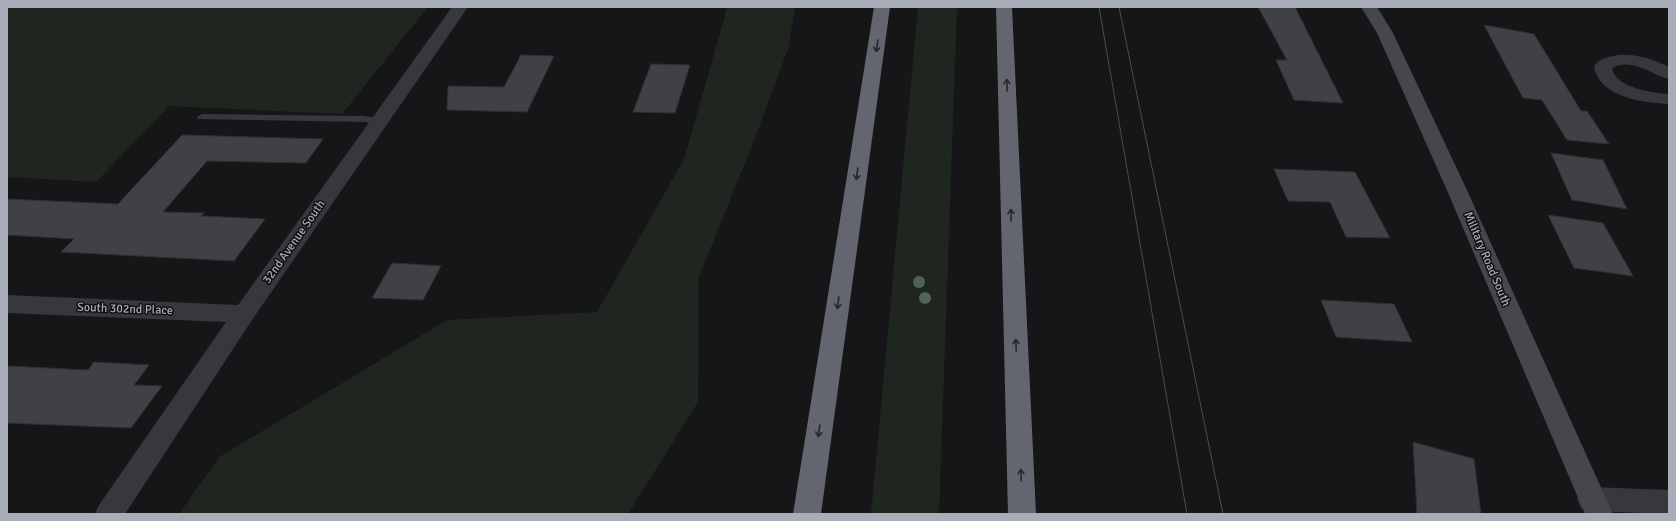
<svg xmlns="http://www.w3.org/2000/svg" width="1676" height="521" font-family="Signika,sans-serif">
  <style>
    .green { fill: #1e261f }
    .building { fill: #404145; stroke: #303034 }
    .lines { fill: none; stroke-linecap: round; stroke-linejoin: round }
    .service { fill: #37383d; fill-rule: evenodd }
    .minor { fill: #37383d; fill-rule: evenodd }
    .secondary { fill: #45474d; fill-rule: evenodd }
    .motorway { fill: #63666e; fill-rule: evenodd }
    .tram { stroke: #4a4c52; stroke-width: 1 }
    .tree { fill: #506452 }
    .oneway { stroke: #26262a }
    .labels { text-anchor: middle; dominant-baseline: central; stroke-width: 3; stroke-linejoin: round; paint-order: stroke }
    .street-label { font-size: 12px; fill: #a8adb8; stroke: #111113 }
  </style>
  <rect width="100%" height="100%" fill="#161618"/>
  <path class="green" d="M7,7h421l-86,107 -173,-8 -73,76 -89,-5z
    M795,7l-7,42 -33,89 -56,139 -1,125 -70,112h-449l40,-57 228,-137 150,-8 87,-153 43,-151z
    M918,7h39l-18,507h-68z"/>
  <path class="building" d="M1258,7h37l48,96 -49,-3 -18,-40h11z
    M1484,25l50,9 47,77h6l22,33 -42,-4 -25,-40 -19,-2z
    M521,55l33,1 -27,56 -80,-2 1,-24 56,1z
    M651,64l39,1 -15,48 -42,-1z
    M182,135l141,4 -17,24 -99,-2 -44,51 41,1 -3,3 64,3 -31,42 -173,-9 13,-13 -67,-4v-36l111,5z
    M1551,153l52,7 24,49 -55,-9z
    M1274,169l81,3 35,66 -44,-1 -16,-35 -42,-1z
    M1548,215l55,8 30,53 -59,-8z
    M392,263l49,3 -18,34 -51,-2z
    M1321,300l73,4 18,38 -76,-5z
    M94,362l55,3 -15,20 28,1 -31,42 -124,-5v-57l81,4z
    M1413,442l61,17 7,55h-64z"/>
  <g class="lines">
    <path class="service" d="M202,114l162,2 19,3 2,2 -6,3 -15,-2 -166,-3 -1,-2z"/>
    <path class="minor" d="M452,7h16l-216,313 -127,194h-30l4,-9 127,-183 -219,-9v-18l231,10z
      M1618,55c18,-1 35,4 51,12v12c-18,-4 -37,-22 -57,-11 3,20 41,25 57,26v10c-25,-1 -71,-7 -75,-38 6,-8 15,-9 24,-11z
      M1591,487l78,3v24l-78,-3 -10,-3 -4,-9 4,-9z"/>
    <path class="secondary" d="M1361,7h16l16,26 73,155 147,326h-28l-139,-326 -69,-155z"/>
    <path class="motorway" d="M874,7h16l-69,507h-28z
      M996,7h16l24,507h-28z"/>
    <path class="tram" d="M1099,7l88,507
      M1119,7l104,507"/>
  </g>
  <g class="tree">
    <circle cx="919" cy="282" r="6"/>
    <circle cx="925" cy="298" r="6"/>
  </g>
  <defs><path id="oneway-shaft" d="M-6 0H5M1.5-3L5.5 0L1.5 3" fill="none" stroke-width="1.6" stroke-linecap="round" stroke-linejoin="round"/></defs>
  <g class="oneway">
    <use href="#oneway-shaft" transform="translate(877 46) rotate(99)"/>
    <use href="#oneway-shaft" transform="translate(1007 85) rotate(-92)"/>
    <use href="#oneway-shaft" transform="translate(857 174) rotate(98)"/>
    <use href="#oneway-shaft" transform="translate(1011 215) rotate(-92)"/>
    <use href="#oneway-shaft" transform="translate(838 303) rotate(98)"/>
    <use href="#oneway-shaft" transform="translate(1016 345) rotate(-92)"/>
    <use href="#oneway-shaft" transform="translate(819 431) rotate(98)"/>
    <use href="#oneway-shaft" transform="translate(1021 475) rotate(-92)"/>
  </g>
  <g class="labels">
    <g class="street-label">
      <text transform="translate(294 242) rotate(-55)">32nd Avenue South</text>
      <text transform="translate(1487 259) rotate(67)">Military Road South</text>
      <text transform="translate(125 309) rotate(2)">South 302nd Place</text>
    </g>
  </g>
  <rect width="1676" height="521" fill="none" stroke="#a8adb8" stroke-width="16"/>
</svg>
